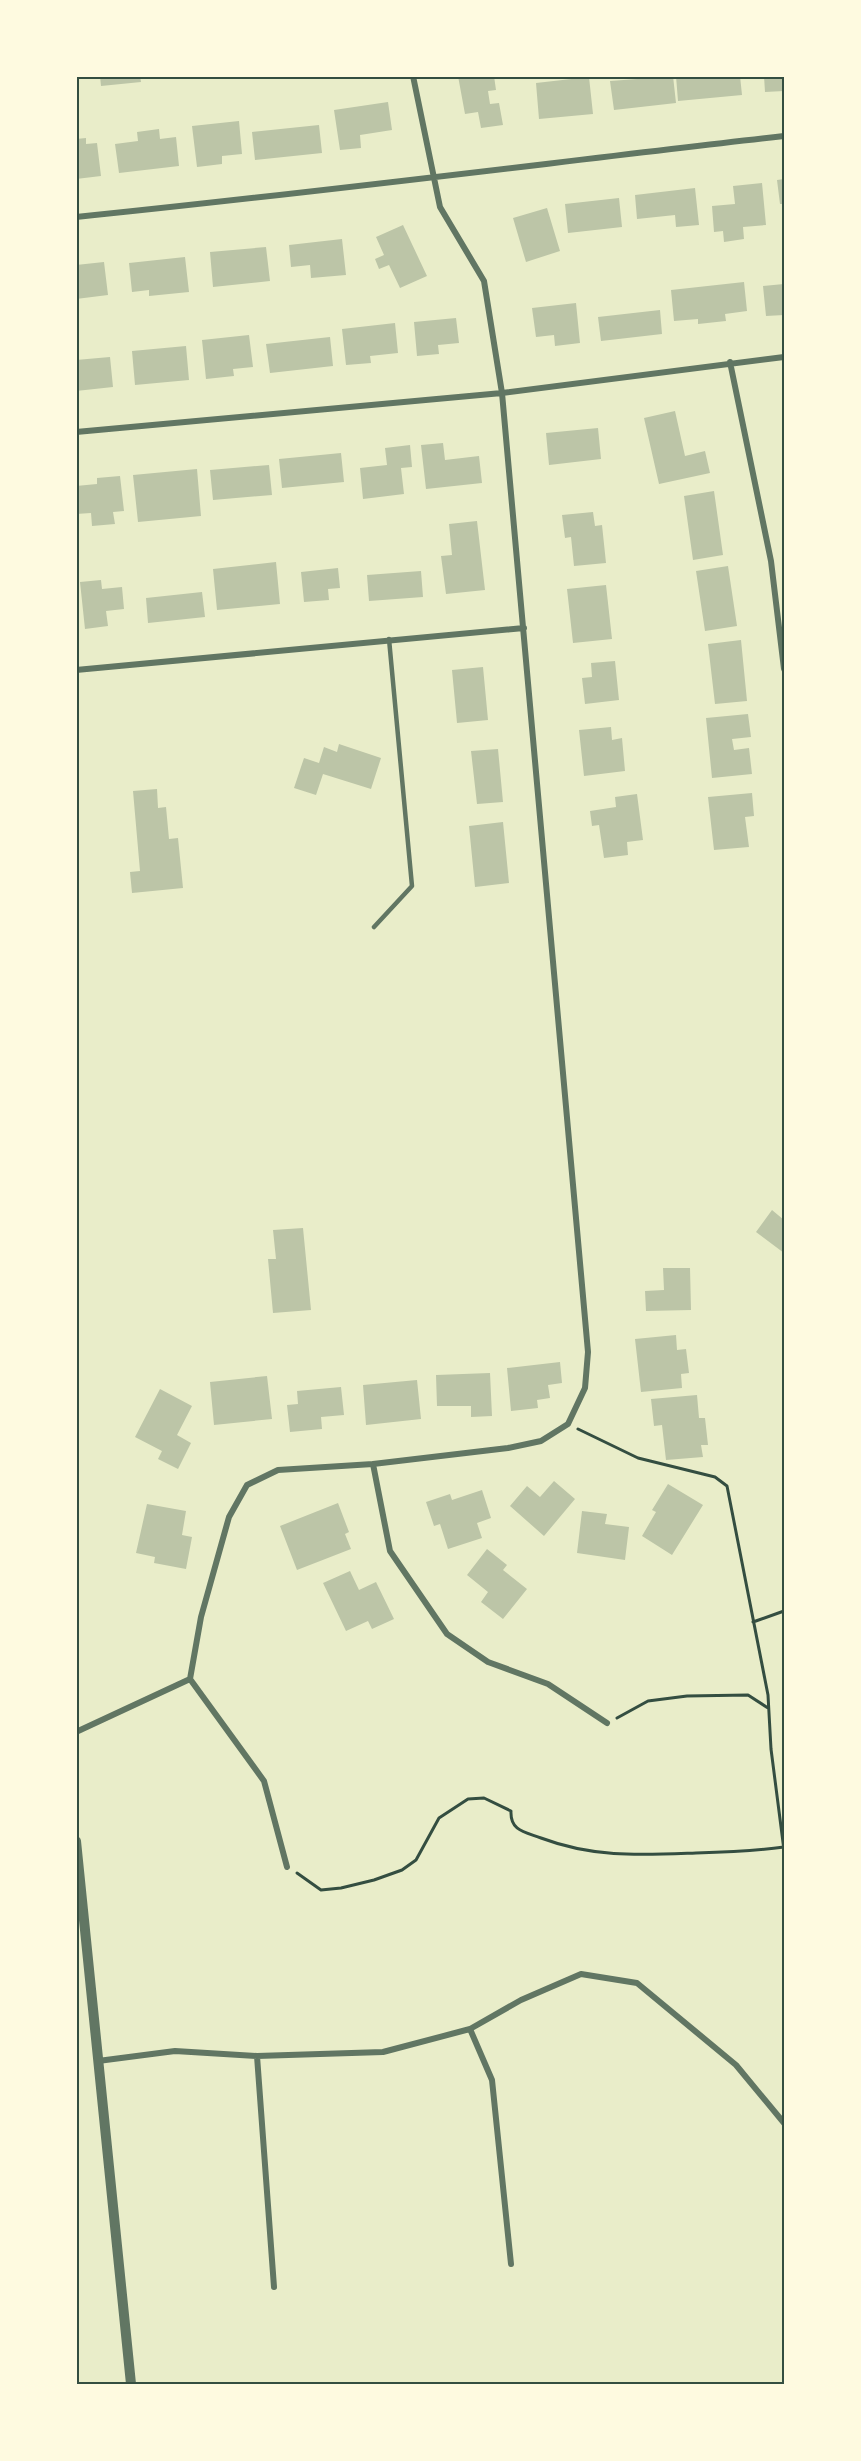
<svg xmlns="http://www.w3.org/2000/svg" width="861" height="2461" font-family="'Fira Sans',sans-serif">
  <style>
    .building { fill: #bcc5a7 }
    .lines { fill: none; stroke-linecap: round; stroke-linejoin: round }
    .path { stroke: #344e41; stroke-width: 3 }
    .service { stroke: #617663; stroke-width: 4.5 }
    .minor { stroke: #617663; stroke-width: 6 }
    .tertiary { stroke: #617663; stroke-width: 10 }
    .neatline { fill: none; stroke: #344e41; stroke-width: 2 }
  </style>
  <rect width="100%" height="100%" fill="#e9edc9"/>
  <path class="building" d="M100,76h40l1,6 -40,4z
    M458,76h36l2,14 -8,1 2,13 9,-1 4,22 -22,3 -3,-16 -13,2z
    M637,76h36l3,27 -62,7 -4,-29 27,-2z
    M676,76h64l2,19 -64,6z
    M764,76h20v15l-19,1z
    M589,77l4,37 -54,5 -3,-36z
    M388,102l4,28 -32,5 1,13 -21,2 -6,-40z
    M239,121l3,33 -20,2v8l-25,3 -5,-41z
    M319,125l3,28 -67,7 -3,-28z
    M159,129l1,10 16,-2 3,29 -60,7 -4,-29 23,-3 -1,-9z
    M86,138v6l11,-1 4,33 -25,3v-40z
    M784,179v25h-4l-3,-24z
    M762,183l4,42 -23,2 1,12 -20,3 -1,-11 -9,1 -2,-26 23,-2 -2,-18z
    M695,188l4,37 -23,2 -1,-12 -38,4 -2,-24z
    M619,198l3,29 -54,6 -3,-29z
    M547,208l13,43 -34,11 -13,-44z
    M403,225l24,51 -27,12 -11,-23 -10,4 -4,-10 9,-4 -8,-18z
    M342,239l4,36 -35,3 -1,-13 -19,2 -2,-22z
    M266,247l4,34 -57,6 -3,-35z
    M185,257l4,35 -40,4v-6l-17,2 -3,-29z
    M104,262l4,33 -32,4v-34z
    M744,282l3,29 -22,3 1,7 -28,3v-5l-24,2 -3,-31z
    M784,284v31l-18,1 -3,-30z
    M576,303l4,40 -25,3 -1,-11 -18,2 -4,-29z
    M660,310l2,24 -61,7 -3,-24z
    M456,318l3,25 -21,2 1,9 -22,2 -3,-34z
    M395,323l3,30 -28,3 1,7 -25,2 -4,-36z
    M249,335l4,32 -20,2 1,7 -28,3 -4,-39z
    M330,337l3,29 -63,7 -4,-29z
    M186,346l3,34 -54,5 -3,-34z
    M110,357l3,30 -37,4v-31z
    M675,411l10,45 20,-5 5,22 -51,11 -15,-66z
    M598,428l3,31 -52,6 -3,-32z
    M443,443l2,17 34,-4 3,27 -56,6 -5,-44z
    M410,445l2,22 -11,1 3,26 -41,5 -3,-31 27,-3 -2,-17z
    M341,453l3,29 -62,6 -3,-29z
    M269,465l3,30 -59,5 -3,-30z
    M197,469l4,47 -63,6 -5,-47z
    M120,476l4,35 -11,1 2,12 -23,2 -1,-13 -15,1v-28l21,-2v-6z
    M714,491l9,64 -30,5 -9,-64z
    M593,512l2,14 7,-1 4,38 -32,3 -3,-29 -6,1 -3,-23z
    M477,521l8,69 -39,4 -5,-38 11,-1 -3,-31z
    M276,562l4,42 -63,6 -4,-41z
    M728,566l9,60 -32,5 -9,-60z
    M338,568l2,20 -12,1 1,11 -25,2 -3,-30z
    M421,571l2,26 -54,4 -2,-26z
    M101,580l1,9 20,-2 2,22 -18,2 2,15 -23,3 -5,-47z
    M606,585l6,54 -39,4 -6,-54z
    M202,592l3,25 -57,6 -2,-25z
    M741,640l6,61 -32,3 -7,-60z
    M615,661l4,39 -34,4 -3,-26 10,-1 -1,-14z
    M483,667l5,53 -31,3 -5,-53z
    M748,714l3,23 -19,2 2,11 15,-2 3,26 -40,4 -6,-60z
    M611,727l1,13 10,-2 3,33 -41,5 -5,-46z
    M339,744l42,14 -10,31 -48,-15 -7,21 -22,-7 10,-30 15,5 5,-16 13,5z
    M498,749l5,53 -26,2 -6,-53z
    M157,789l1,19 8,-1 3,32 9,-1 5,50 -51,5 -2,-21 10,-1 -7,-80z
    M752,793l2,23 -9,1 4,30 -35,3 -6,-53z
    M637,794l6,46 -16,2 1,13 -24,3 -5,-33 -7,1 -2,-15 26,-4 -1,-10z
    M503,822l6,61 -34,4 -6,-61z
    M772,1210l12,10v33l-28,-21z
    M303,1228l8,82 -38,3 -5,-54h8l-3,-29z
    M663,1268h27l1,42 -45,1 -1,-20 19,-1z
    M676,1335l1,15 9,-1 3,24 -8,1 1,14 -41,4 -6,-53z
    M560,1362l2,21 -14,2 2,13 -13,2 1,8 -27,3 -4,-43z
    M490,1373l2,43 -21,1v-11h-34l-1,-31z
    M267,1376l5,43 -58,6 -4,-43z
    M417,1380l4,39 -55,6 -3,-40z
    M341,1387l3,28 -23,2 1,12 -32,3 -3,-27 11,-1 -1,-13z
    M160,1389l32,17 -15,29 14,8 -13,26 -20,-10 4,-8 -27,-14z
    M697,1395l2,23h6l3,27h-7l2,12 -37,3 -4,-35 -8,1 -3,-27z
    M554,1481l21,18 -31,37 -34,-30 17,-20 13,11z
    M668,1484l35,21 -31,50 -30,-19 14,-24 -4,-2z
    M482,1490l9,28 -14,5 5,15 -34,11 -8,-25 -6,2 -8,-24 24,-8 2,6z
    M338,1503l11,29 -4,2 6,15 -54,21 -17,-44z
    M147,1504l39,7 -4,24 10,2 -6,32 -32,-6 1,-6 -19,-4z
    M582,1511l25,3 -2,10 24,3 -4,33 -48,-7z
    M487,1549l20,16 -4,5 24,19 -24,30 -22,-17 7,-10 -21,-17z
    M350,1571l9,19 17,-8 18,37 -22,10 -4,-8 -22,10 -23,-48z"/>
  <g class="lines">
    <path class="path" d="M578,1429l60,29 77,19 12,9 41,209 3,54 13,101
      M753,1622l31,-11
      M617,1718l31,-17 39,-5 61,-1 20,13
      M297,1873l24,17 20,-2 33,-8 28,-10 14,-10 23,-42 29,-19 16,-1 27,13c-1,20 14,21 30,27 53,20 100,17 155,15 30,-1 59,-2 88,-6"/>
    <path class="service" d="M374,927l38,-41 -23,-247"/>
    <path class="minor" d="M76,217c237,-24 472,-54 708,-81
      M730,362l41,199 13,108
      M76,432l426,-39 282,-36
      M76,670l448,-42
      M373,1464l17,87 57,83 41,28 60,22 59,39
      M190,1679l74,102 23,86
      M76,1732l114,-53 11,-62 28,-100 18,-32 31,-15 95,-6 135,-16 33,-7 27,-17 17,-36 3,-36 -86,-959 -18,-112 -44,-74 -27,-131
      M470,2029l22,51 19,184
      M257,2056l17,231
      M98,2061l77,-10 82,5 126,-4 87,-23 51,-29 60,-26 56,9 99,82 48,58"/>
    <path class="tertiary" d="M76,1841l55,543"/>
  </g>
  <rect width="861" height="2461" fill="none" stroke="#fefae0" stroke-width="156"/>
  <rect x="78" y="78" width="705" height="2305" class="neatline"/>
</svg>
